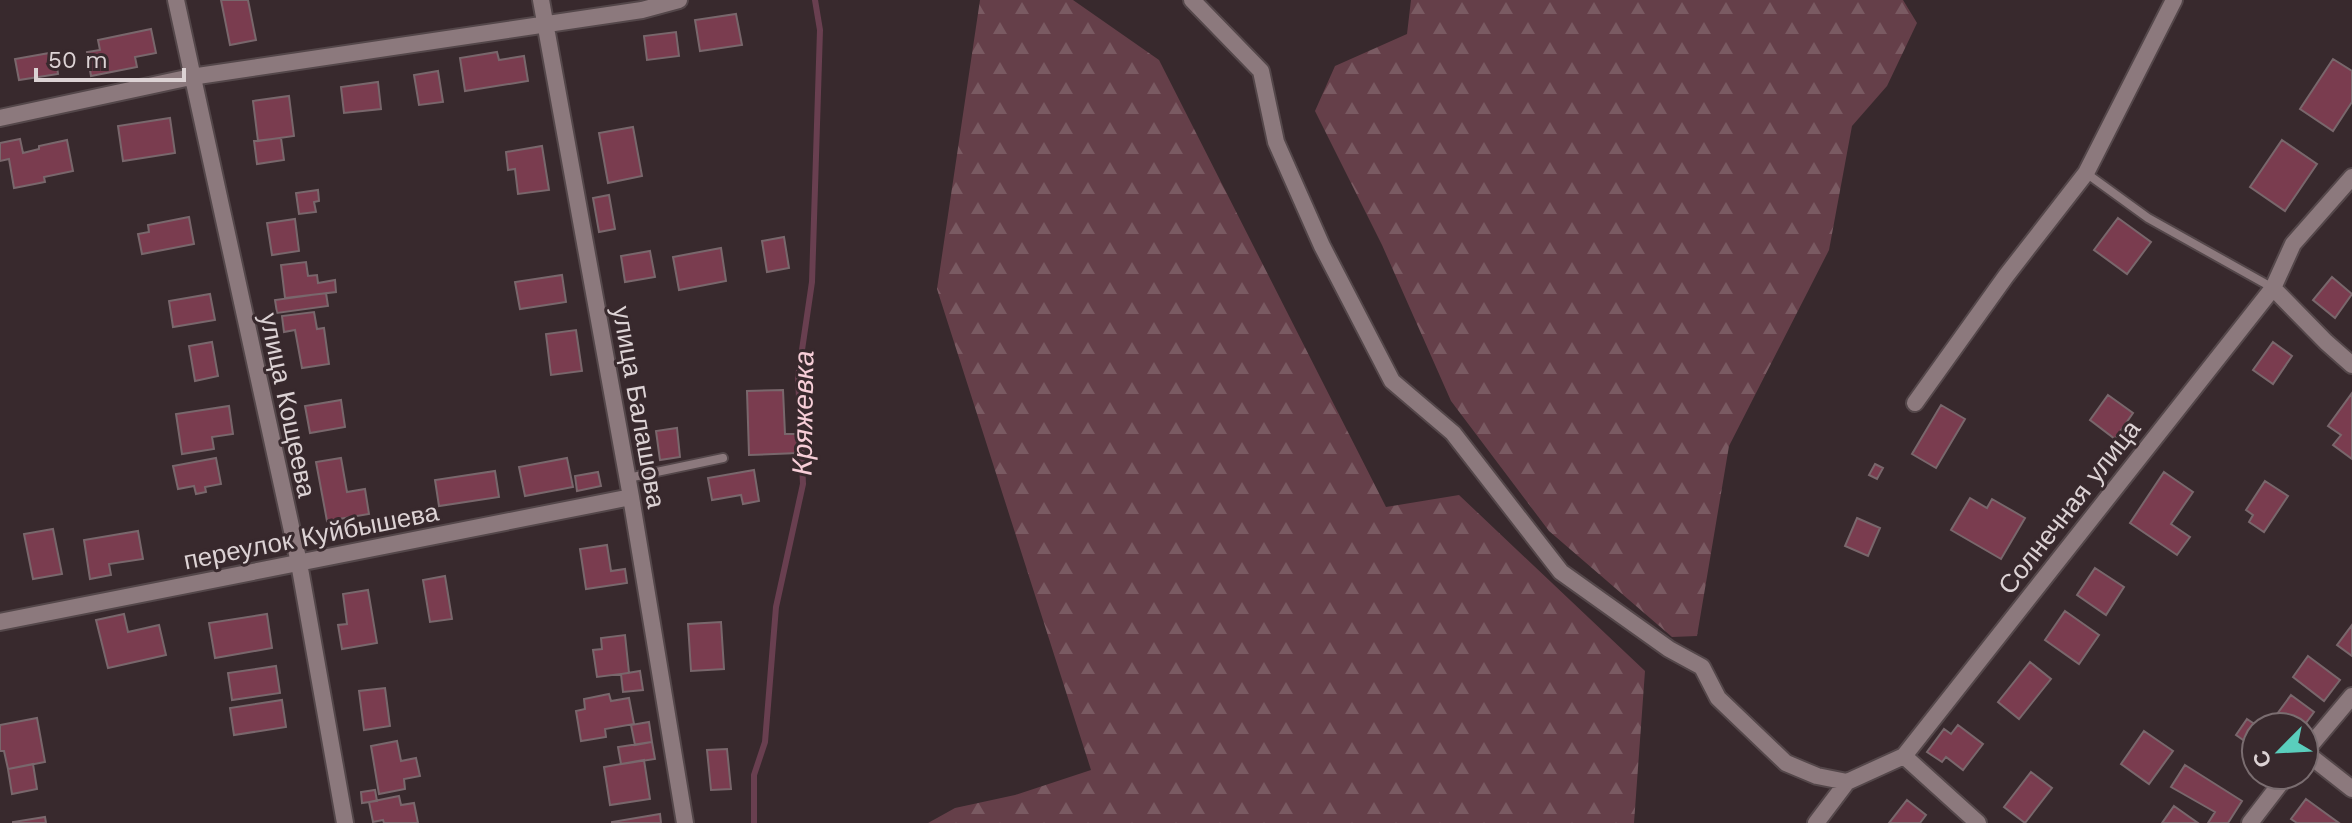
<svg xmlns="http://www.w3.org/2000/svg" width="2352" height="823" font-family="'Work Sans',sans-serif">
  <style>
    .forest { fill: url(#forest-firs) }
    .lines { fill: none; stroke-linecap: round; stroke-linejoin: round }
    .stream { stroke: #693f50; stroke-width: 6 }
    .building { fill: #7a3c4f; stroke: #79676c; stroke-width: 2 }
    .lane-casing { stroke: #54474a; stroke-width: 12 }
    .street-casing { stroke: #54474a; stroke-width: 20 }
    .lane { stroke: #8c797d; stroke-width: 8 }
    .street { stroke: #8c797d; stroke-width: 16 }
    .labels { text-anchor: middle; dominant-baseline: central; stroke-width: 6; stroke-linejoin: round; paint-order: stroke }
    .street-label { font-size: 26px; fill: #dcd2d4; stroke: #38292d }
    .water-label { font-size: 28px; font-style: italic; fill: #f7ced8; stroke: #38292d }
  </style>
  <defs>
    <pattern id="forest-firs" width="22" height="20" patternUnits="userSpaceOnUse" patternTransform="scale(2)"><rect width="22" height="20" fill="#653f49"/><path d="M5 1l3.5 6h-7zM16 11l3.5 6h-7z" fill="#7a5a62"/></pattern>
  </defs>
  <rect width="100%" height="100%" fill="#38292d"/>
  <path class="forest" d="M980,0h93l86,60 227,447 73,-12 186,176 -11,152h-706l27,-15 60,-13 76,-25 -154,-481z
    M1411,0h492l14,23 -30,63 -35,40 -23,124 -100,196 -32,190 -25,1 -123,-106 -98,-130 -69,-156 -67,-134 20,-45 72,-32z"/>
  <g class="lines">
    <path class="stream" d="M754,823v-48l11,-33 11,-135 27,-123 -5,-107 14,-95 8,-252 -5,-30"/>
  </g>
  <path class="building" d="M221,0h27l8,40 -26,5z
    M736,14l6,31 -42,6 -5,-31z
    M151,29l5,24 -21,4 2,10 -46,9 -4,-24 13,-2 -2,-10z
    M676,32l3,24 -32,4 -3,-24z
    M55,52l3,22 -39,6 -4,-21z
    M497,52l2,8 25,-4 4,25 -63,10 -5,-33z
    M2333,59l19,12v31l-19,29 -33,-22z
    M438,71l5,31 -24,3 -5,-30z
    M378,82l3,27 -37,4 -3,-26z
    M289,96l5,40 -36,5 -5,-40z
    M170,118l5,35 -52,8 -5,-35z
    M633,127l9,49 -34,7 -9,-50z
    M281,138l3,22 -27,4 -3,-23z
    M20,139l3,14 16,-4v-3l28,-6 6,31 -29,6 1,5 -31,6 -5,-29 -9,2v-18z
    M2282,140l35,24 -32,47 -35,-24z
    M542,146l7,44 -31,4 -3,-25 -7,1 -2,-18z
    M318,190l1,11 -5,1 2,10 -17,2 -3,-21z
    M609,195l6,34 -16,3 -6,-34z
    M189,217l5,27 -52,10 -4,-20 11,-2 -1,-7z
    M2118,218l33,24 -24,32 -33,-24z
    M295,219l4,32 -27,4 -5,-32z
    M784,237l5,31 -22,4 -5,-31z
    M721,248l5,33 -47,9 -6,-33z
    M650,251l5,26 -30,5 -4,-26z
    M306,262l2,14 9,-1 1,8 17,-3 1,12 -51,6 -4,-33z
    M562,275l4,27 -46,7 -5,-27z
    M2332,277l20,17 -17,24 -22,-18z
    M326,293l2,13 -51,7 -2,-13z
    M210,294l5,26 -42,7 -4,-26z
    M314,312l3,17 7,-1 5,36 -27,4 -7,-38 -11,2 -2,-16z
    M576,330l6,41 -31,4 -5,-41z
    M212,342l6,34 -23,5 -6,-35z
    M2273,342l19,14 -19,28 -20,-14z
    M783,390l2,44h12l1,19 -49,2 -2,-64z
    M2352,393v66l-19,-14 8,-10 -13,-9z
    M2108,395l25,18 -18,26 -25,-19z
    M341,400l4,27 -35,6 -5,-27z
    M1941,405l24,14 -29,49 -24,-14z
    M229,406l4,28 -21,3 2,12 -32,5 -6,-40z
    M677,428l3,29 -20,3 -4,-29z
    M216,458l5,26 -16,3 1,5 -10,2 -2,-8 -16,3 -5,-23z
    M341,458l6,34 18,-3 4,25 -42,7 -11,-59z
    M567,458l6,29 -48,9 -6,-29z
    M1875,464l8,4 -6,11 -8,-4z
    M754,470l5,31 -16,3 -2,-9 -29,5 -4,-22z
    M495,471l4,26 -60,9 -4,-26z
    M598,472l3,14 -24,5 -2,-15z
    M2164,472l29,20 -22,32 19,13 -13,18 -47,-32z
    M2265,481l23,15 -24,36 -15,-10 4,-7 -7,-5z
    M1970,498l17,10 5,-9 33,19 -24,41 -50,-29z
    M1857,518l23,10 -12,28 -23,-10z
    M53,529l9,45 -29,5 -9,-45z
    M138,531l5,28 -34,5 2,11 -21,4 -6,-39z
    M607,545l4,26 14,-2 2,14 -41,6 -6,-40z
    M2095,568l29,19 -18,28 -29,-20z
    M445,576l7,43 -22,3 -7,-42z
    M368,590l9,53 -35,6 -4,-24 9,-1 -4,-30z
    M2065,611l34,24 -20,29 -34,-24z
    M124,614l4,18 31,-7 7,30 -58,13 -12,-48z
    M267,614l5,34 -57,10 -6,-35z
    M721,622l3,47 -33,2 -3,-47z
    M2352,625v31l-15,-11z
    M625,635l4,38 -32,4 -4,-27 9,-1 -1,-11z
    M2308,656l32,24 -16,21 -31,-24z
    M2030,662l21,17 -32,40 -21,-17z
    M276,666l4,27 -48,7 -4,-27z
    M640,671l3,19 -20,2 -2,-18z
    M385,688l5,38 -26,4 -5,-39z
    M609,694l2,7 18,-3 5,26 -29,5 1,8 -25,4 -5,-30 9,-2 -1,-10z
    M2291,695l23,17 -11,15h-8l-18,-13z
    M282,700l4,27 -52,8 -4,-27z
    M37,718l8,44 -37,7 -4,-18h-4v-26z
    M2247,719l12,8h-3v22l-20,-14z
    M649,722l3,20 -17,3 -4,-20z
    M1958,725l25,19 -20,26 -17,-13 -4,5 -15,-10 17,-23 7,5z
    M2144,731l29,20 -24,33 -28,-20z
    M397,741l4,20 15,-3 4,18 -16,3 1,10 -26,5 -8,-48z
    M652,742l3,17 -34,5 -3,-17z
    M727,749l4,40 -20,1 -4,-40z
    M644,760l6,39 -40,6 -6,-38z
    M33,764l4,25 -25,5 -4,-25z
    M2185,765l57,36 -14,22h-20l7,-11 -44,-25z
    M2031,772l21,16 -27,35 -21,-16z
    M375,790l2,11 -15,2 -1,-11z
    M399,796l2,9 13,-2 4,20h-34l-1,-3 -10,2 -4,-20z
    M2306,799l33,24h-42l-6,-4z
    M1907,800l19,15 -6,8h-31z
    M2174,806l24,17h-36z
    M660,814l1,9h-49v-1z
    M45,817l1,6h-33v-1z"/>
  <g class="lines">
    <g class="lane-casing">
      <path id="lane" d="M2086,173l62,45 125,70
        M628,478l95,-20"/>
    </g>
    <g class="street-casing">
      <path id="street" d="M176,0l123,563 46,260
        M541,0l90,497 54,326
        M1192,0l69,71 15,71 46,104 70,135 61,52 108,139 108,77 33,18 16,31 68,65 31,13 30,6
        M0,118l191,-41 451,-67 37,-10
        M2273,288l53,54 26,23
        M1915,403l91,-127 80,-103 88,-173
        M0,622l631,-125
        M2305,752l47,37
        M2304,753l48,-57
        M1904,756l74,67
        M1816,823l31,-41 57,-26 369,-468 20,-44 59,-67
        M2250,823l37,-48"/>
    </g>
    <use href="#lane" class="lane"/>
    <use href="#street" class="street"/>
  </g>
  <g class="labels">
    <g class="street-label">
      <text transform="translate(288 405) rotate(78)">улица Кощеева</text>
      <text transform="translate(639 407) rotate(80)">улица Балашова</text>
      <text transform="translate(2069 507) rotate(-52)">Солнечная улица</text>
      <text transform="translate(311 536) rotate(-11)">переулок Куйбышева</text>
    </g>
    <g class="water-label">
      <text transform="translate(803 413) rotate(-89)">Кряжевка</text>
    </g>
  </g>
  <g transform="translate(2280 751) rotate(246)"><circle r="38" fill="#38292d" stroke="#7a6d70" stroke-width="2"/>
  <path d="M0-6L14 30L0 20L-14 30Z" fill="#5acebd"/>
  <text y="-12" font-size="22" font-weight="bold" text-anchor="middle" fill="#dcd2d4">С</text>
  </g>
  <path d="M36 68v12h148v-12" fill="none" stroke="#dcd2d4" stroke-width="4"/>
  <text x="48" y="68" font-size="24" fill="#dcd2d4" stroke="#38292d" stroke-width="6" paint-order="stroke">50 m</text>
</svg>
